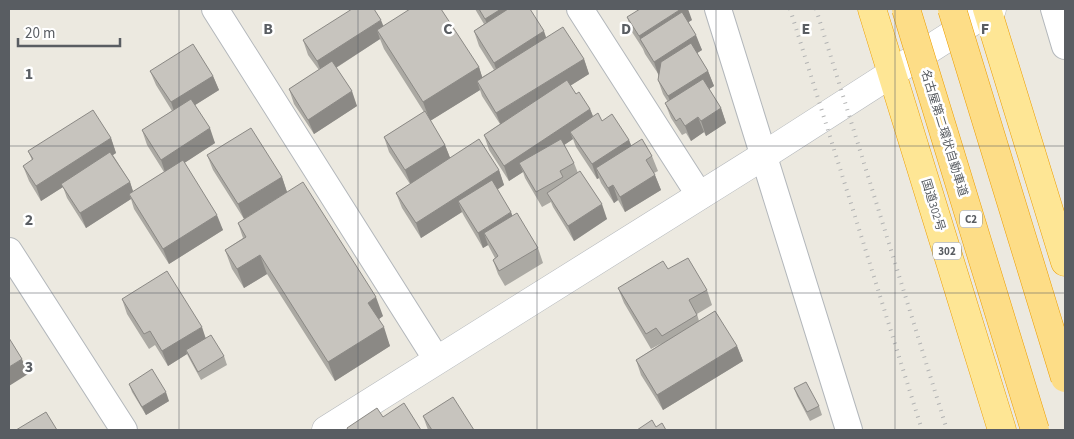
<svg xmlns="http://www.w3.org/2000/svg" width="1074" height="439" font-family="'Source Sans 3','Noto Sans JP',sans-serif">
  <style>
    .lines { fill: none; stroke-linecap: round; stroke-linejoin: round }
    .minor-casing { stroke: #b3b7bb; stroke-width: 28 }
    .tertiary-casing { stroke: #b3b7bb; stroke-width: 29 }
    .trunk-casing { stroke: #ed9e00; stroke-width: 29 }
    .minor { stroke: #fff; stroke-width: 26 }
    .tertiary { stroke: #fff; stroke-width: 28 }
    .trunk { stroke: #fee695; stroke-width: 28 }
    .rail { stroke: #b2b3b3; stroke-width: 4; stroke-dasharray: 1 6; stroke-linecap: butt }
    .motorway-bridge-casing { stroke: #ed9e00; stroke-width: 29; stroke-linecap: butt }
    .motorway-bridge { stroke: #fddd87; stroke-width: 28 }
    .wall { fill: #aba9a3 }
    .shaded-wall { fill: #8b8985 }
    .building { fill: #c7c4be; stroke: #8b8985 }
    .grid { fill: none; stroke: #595d62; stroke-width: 1; stroke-opacity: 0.55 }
    .labels { text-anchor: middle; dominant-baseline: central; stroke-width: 5; stroke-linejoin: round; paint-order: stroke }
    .shield { fill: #fff; stroke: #8b8e91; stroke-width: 1 }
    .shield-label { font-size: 11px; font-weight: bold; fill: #595d62 }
    .street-label { font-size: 12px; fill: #595d62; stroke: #fff }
    .grid-label { font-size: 16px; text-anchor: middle; font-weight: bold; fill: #595d62; stroke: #fff; stroke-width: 5; stroke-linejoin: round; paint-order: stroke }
  </style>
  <rect width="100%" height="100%" fill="#ece9e0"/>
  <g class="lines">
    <g class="minor-casing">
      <path id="minor" d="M215,9l222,351
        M580,9l120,187
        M718,9l131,421
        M1054,9l11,37
        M9,251l115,179"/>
    </g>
    <g class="tertiary-casing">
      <path id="tertiary" d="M326,430l437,-274 229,-147"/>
    </g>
    <g class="trunk-casing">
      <path id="trunk" d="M872,9l130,421
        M987,9l78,253"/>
    </g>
    <use href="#minor" class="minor"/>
    <use href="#tertiary" class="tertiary"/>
    <use href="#trunk" class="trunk"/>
    <path class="rail" d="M790,9l132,421
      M816,9l131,421"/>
    <g class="motorway-bridge-casing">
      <path id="motorway-bridge" d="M906,9l129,421
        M952,9l113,369"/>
    </g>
    <use href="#motorway-bridge" class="motorway-bridge"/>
  </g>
  <path class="wall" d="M475,9h55l16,29 38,21 5,15 -19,12 6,8 14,15 3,7 9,5 27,19 2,5 21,11 6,15 -4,2 7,17 -36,22 -7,-12 -4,3 -13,-20 -2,-5 -2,1 -21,-32 -3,-8 -9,6 10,18 4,10 29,46 -33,22 -21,-34 -2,-5 -9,5 -17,-29 -2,-6 -14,9 -20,-31 -5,-15 16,-11 -18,-28 -2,-6 -50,31 15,24 5,13 49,12 5,15 -7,5 14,22 1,3 26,33 5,15 -38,23 -7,-12 -5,-14 2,-2 -7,-13 -5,3 -19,-32 -2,-4 -41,26 -19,-30 -6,-15 14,-9 -21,-32 -5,-15 40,-25 -40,-63 -4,-10 -44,29 21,38 -43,28 -20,-30 -5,-15 30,-19 -11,-15 -5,-15 80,-14 96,41 3,10 12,-7 -15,-24 -5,-15 10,-7z
    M627,17l65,3 -4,2 14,28 -5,3 11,18 6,15 -5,3 12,19 5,15 -20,13 -2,-4 -13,9 -5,-8 -4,2 -11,-17 -6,-15 3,-1 -5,-8 -5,-14 1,-5 -14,-21 -2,-5 -11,-17z
    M150,71l63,5 6,14 -24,15 20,38 -31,20 39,67 -54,34 -35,-55 -3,-10 -45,29 -19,-30 -4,-11 -22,14 -12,-20 -6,-15 9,-6 -4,-9 83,-13 5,15 -3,2 17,27 3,10 31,-20 -17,-27 -5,-15 30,-19 -16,-26z
    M207,155l75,22 5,15 -43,27 -31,-49z
    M238,223l145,93 -4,3 11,27 -55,35 -68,-107 -23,14 -12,-19 -7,-19 18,-12z
    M668,269l39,21 5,15 -15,9 2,7 38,25 6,15 -80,49 -22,-35 -5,-15 26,-17 -11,6 -27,-46 -6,-15z
    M122,299l84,39 18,18 3,9 -26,15 -12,-22 -2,-4 -19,12 -13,-21 -6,4 -22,-35z
    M129,384l40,17 -23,14 -14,-23z
    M794,388l25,18 3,9 -12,6 -13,-25z
    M423,416l51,14h-46z"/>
  <path class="shaded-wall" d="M501,9h23l-33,25 -6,-15z
    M681,9h7l4,11 -46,29 -5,-8 -2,-5z
    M381,20l6,15 -10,-5 3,9 -57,37 -6,-15z
    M544,31l5,15 -50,32 -5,-15z
    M696,35l6,15 -43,27 -5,-15z
    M584,59l5,15 -87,54 -6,-15z
    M479,67l6,19 -8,-5 3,9 -50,31 -7,-19z
    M708,71l6,15 -40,25 -6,-15z
    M213,76l6,14 -43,27 -5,-15z
    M352,91l5,15 -43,28 -6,-14z
    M721,108l5,15 -20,13 -5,-15z
    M590,109l6,15 -26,8 3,7 -49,33 -5,-9 4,9 -14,9 -5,-15z
    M698,117l6,15 -13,9 -6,-15z
    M210,128l5,15 -49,32 -5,-15z
    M111,138l5,15 -53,33 -2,-2 2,3 -22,14 -5,-15z
    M629,140l5,14 -38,14 3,10 -2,1 -5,-15z
    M445,145l6,15 -40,25 -6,-15z
    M499,170l5,15 -40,26 -6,-10 4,11 -41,26 -5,-15z
    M655,175l6,15 -36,22 -5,-15z
    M282,177l5,15 -43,27 -6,-15z
    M130,182l5,15 -6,-3 2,5 -45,29 -6,-15z
    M613,185l5,15 -4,3 -6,-15z
    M602,204l5,15 -33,22 -6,-15z
    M511,212l5,15 -32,6 4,12 -5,3 -5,-15z
    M217,215l6,15 -54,34 -6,-15z
    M260,255l7,19 -23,14 -7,-19z
    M376,297l7,19 -8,6 -7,-19z
    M202,327l5,15 -21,8 1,4 -19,12 -6,-15z
    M384,327l6,19 -55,35 -7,-19z
    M737,346l6,15 -80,49 -6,-15z
    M22,359l6,15 -19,12v-19z
    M166,392l3,9 -23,14 -4,-8z"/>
  <path class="building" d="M352,9h22l7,11 -64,41 -14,-21z
    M410,9h31l38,58 -56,35 -46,-72z
    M479,9h22l-16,10z
    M508,9h22l14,22 -50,32 -20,-32z
    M640,9h41l-42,27 -12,-19z
    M682,12l14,23 -42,27 -14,-23z
    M563,27l21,32 -88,54 -19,-32z
    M691,43l17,28 -40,25 -10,-16 3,-18z
    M193,44l20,32 -42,26 -21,-31z
    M332,61l20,30 -44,29 -19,-31z
    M703,79l18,29 -20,13 -3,-4 -13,9 -5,-8 -4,3 -11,-18z
    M567,80l9,14 3,-2 11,17 -86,57 -20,-31z
    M191,99l19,29 -49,32 -19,-30z
    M93,110l18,28 -75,48 -13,-20 10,-7 -5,-8z
    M425,111l20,34 -40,25 -21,-33z
    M598,113l4,8 10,-7 17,26 -37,24 -22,-32z
    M251,128l31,49 -44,27 -31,-49z
    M479,139l20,31 -83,53 -20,-30z
    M561,139l13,24 -14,8 3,6 -27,15 -17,-29z
    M642,139l10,17 -6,4 9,15 -35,22 -7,-12 -5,3 -12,-20z
    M110,152l20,30 -50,31 -19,-29z
    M183,160l34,55 -54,34 -34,-55z
    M580,171l22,33 -34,22 -21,-33z
    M492,180l19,32 -33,21 -20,-32z
    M303,182l73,115 -8,6 16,24 -56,35 -68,-107 -23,14 -12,-19 21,-13 -8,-14z
    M517,213l21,35 -39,23 -6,-11 5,-4 -14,-23z
    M688,258l19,32 -18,10 8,15 -35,21 -6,-8 -10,6 -28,-46 45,-27 5,8z
    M167,271l35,56 -40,24 -12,-20 -6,3 -22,-35z
    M715,311l22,35 -80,49 -21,-35z
    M211,335l13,21 -26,16 -12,-22z
    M9,338l13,21 -13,8z
    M152,369l14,23 -24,15 -13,-23z
    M806,382l13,24 -12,6 -13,-24z
    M453,397l21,33h-42l-9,-14z
    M404,403l17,27h-73l-1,-2 30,-20 6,9z
    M46,412l11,18h-41z
    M652,420l4,7 6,-4 4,7h-29z"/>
  <path class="grid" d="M179,9v421M358,9v421M537,9v421M716,9v421M895,9v421M9,146h1056M9,293h1056"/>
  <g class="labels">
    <g class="shield">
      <rect x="960" y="210.5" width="22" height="17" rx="4"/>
      <rect x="933" y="242.5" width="28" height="17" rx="4"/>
    </g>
    <g class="shield-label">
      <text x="971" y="219">C2</text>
      <text x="947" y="251">302</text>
    </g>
    <g class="street-label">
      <text transform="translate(944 133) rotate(73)">名古屋第二環状自動車道</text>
      <text transform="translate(933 205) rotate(73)">国道302号</text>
    </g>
  </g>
  <g class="grid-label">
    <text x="268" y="34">B</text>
    <text x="448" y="34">C</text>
    <text x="626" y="34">D</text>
    <text x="806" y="34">E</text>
    <text x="985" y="34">F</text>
    <text x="29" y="79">1</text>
    <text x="29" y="225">2</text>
    <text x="29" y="372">3</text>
  </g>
  <rect width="1074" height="439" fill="none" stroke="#595d62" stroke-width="20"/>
  <path d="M18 38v8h102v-8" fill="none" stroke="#595d62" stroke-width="2.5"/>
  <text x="25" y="38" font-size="15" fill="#595d62" stroke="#ffffff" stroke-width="4" paint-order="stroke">20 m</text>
</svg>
